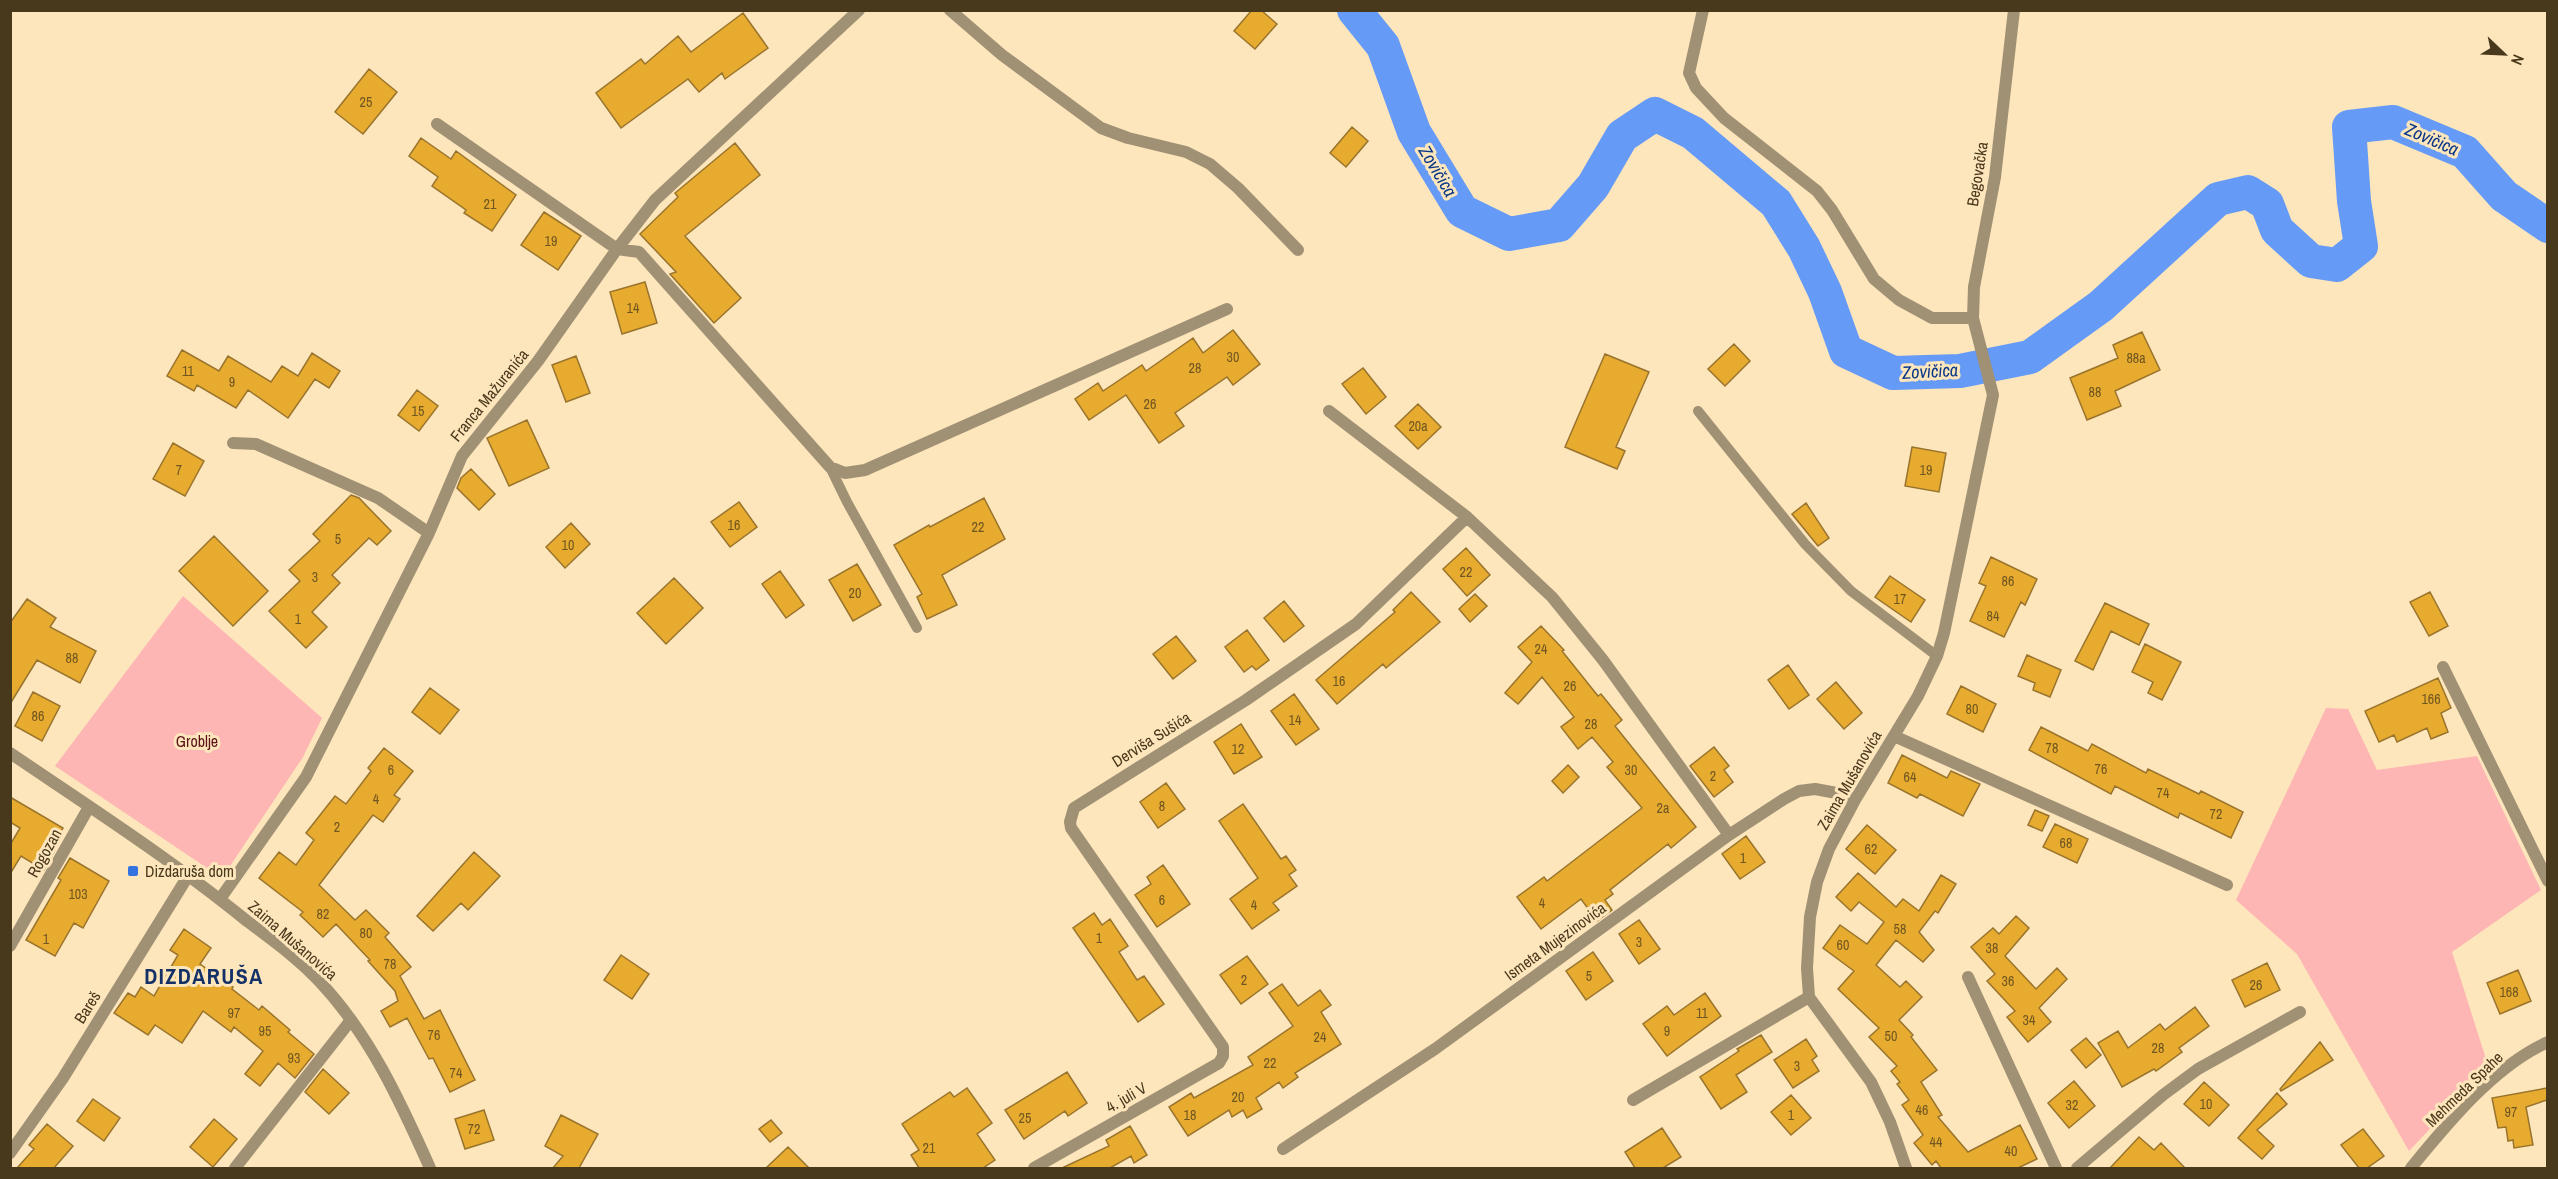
<svg xmlns="http://www.w3.org/2000/svg" width="2558" height="1179" font-family="'Archivo Narrow',sans-serif">
  <style>
    .green { fill: #fdb6b4 }
    .lines { fill: none; stroke-linecap: round; stroke-linejoin: round }
    .river { stroke: #659af6; stroke-width: 34 }
    .building { fill: #e7ab2f; stroke: #99742d; stroke-width: 1.5 }
    .service { stroke: #a19174; stroke-width: 10 }
    .minor { stroke: #a19174; stroke-width: 12 }
    .tertiary { stroke: #a19174; stroke-width: 12 }
    .poi-dot { fill: #3472e0; stroke: #fde5bc; stroke-width: 2 }
    .labels { text-anchor: middle; dominant-baseline: central; stroke-width: 6; stroke-linejoin: round; paint-order: stroke }
    .number-label { font-size: 14px; fill: #705621 }
    .street-label { font-size: 16px; fill: #49391c; stroke: #fde5bc }
    .park-label { font-size: 16px; fill: #5d1219; stroke: #fde5bc }
    .poi-label { font-size: 16px; fill: #49391c; stroke: #fde5bc; text-anchor: start }
    .water-label { font-size: 18px; font-style: italic; fill: #093887; stroke: #fde5bc }
    .district-label { font-size: 22px; font-weight: bold; letter-spacing: 1.5px; fill: #133166; stroke: #fde5bc }
  </style>
  <rect width="100%" height="100%" fill="#fde5bc"/>
  <path class="green" d="M183,596l139,122 -19,39 -81,121 -167,-112z
    M2326,708l22,1 29,61 100,-14 64,134 -89,62 34,107 -41,54 -36,38 -112,-197 -61,-54z"/>
  <g class="lines">
    <path class="river" d="M1354,10l29,36 31,86 48,79 47,23 50,-9 34,-39 29,-50 33,-22 38,19 83,70 28,45 21,44 21,59 47,22 67,-2 70,-14 71,-51 117,-107 30,-7 19,12 10,26 34,31 26,4 24,-19 -7,-45 -5,-74 44,-5 72,30 39,44 44,30"/>
  </g>
  <path class="building" d="M1252,10h9l16,14 -22,25 -21,-18z
    M743,13l25,35 -43,31 -3,-6 -23,19 -11,-13 -67,49 -25,-35 45,-34 4,5 33,-28 13,16z
    M369,69l28,23 -34,42 -28,-22z
    M1352,127l16,14 -22,26 -16,-14z
    M421,138l30,21 5,-8 60,44 -24,36 -28,-18 2,-3 -34,-24 6,-9 -29,-21z
    M735,143l25,32 -75,61 56,62 -27,25 -44,-49 6,-2 -36,-38 38,-37 -3,-4z
    M544,212l37,24 -23,34 -37,-25z
    M645,282l12,41 -35,11 -12,-42z
    M1233,330l27,34 -27,21 -6,-8 -52,36 9,13 -25,17 -33,-48 -37,25 -14,-21 23,-16 5,8 39,-26 4,6 47,-33 10,15z
    M2142,332l18,38 -45,21 6,15 -34,14 -17,-42 48,-20 -5,-13z
    M1734,344l16,17 -25,25 -17,-17z
    M182,350l37,21 9,-15 43,26 11,-16 16,10 14,-23 28,18 -11,17 -14,-9 -27,39 -40,-28 -12,18 -39,-23 -3,6 -27,-15z
    M1605,354l44,18 -33,75 9,4 -8,18 -52,-22z
    M576,356l14,37 -24,9 -14,-37z
    M1363,368l23,29 -20,17 -24,-30z
    M417,390l21,16 -19,25 -21,-16z
    M1418,404l23,23 -23,22 -23,-23z
    M527,420l22,48 -40,18 -22,-48z
    M173,443l31,18 -19,35 -32,-17z
    M1912,447l34,6 -7,39 -34,-6z
    M471,469l24,25 -16,16 -22,-22 4,-10z
    M351,495l8,3 32,33 -14,14 -8,-7 -37,37 8,8 -28,29 15,15 -21,21 -37,-37 31,-30 -11,-11 31,-29 -7,-7z
    M984,498l21,41 -63,36 15,30 -30,14 -10,-22 5,-3 -28,-49 35,-20 1,2z
    M739,502l18,25 -27,20 -19,-25z
    M1806,503l23,35 -11,8 -26,-32z
    M571,523l19,21 -25,24 -19,-21z
    M214,536l54,55 -35,35 -54,-55z
    M1466,548l24,27 -23,21 -24,-27z
    M1991,557l46,22 -12,26 -4,-3 -17,35 -34,-16 16,-35 -7,-3z
    M857,564l24,41 -28,16 -24,-41z
    M780,571l24,34 -18,13 -24,-34z
    M1890,576l35,24 -14,22 -36,-25z
    M674,578l29,30 -37,36 -29,-31z
    M1411,592l29,30 -54,46 -3,-4 -46,40 -21,-24 79,-68 -2,-2z
    M2430,592l18,34 -19,10 -19,-34z
    M1475,594l12,12 -17,16 -11,-13z
    M27,599l29,19 -6,9 46,24 -16,32 -43,-23 -27,44v-81z
    M1284,601l20,25 -20,16 -20,-24z
    M2105,603l44,21 -10,21 -28,-14 -18,39 -18,-9z
    M1541,626l23,24 -2,1 36,45 3,-2 21,26 -7,6 81,101 -25,21 -3,-4 -58,46 3,4 -8,6 7,10 -15,11 -16,-22 -40,30 -24,-32 27,-20 3,4 95,-73 -35,-41 6,-5 -21,-25 -14,12 -17,-22 13,-10 -32,-40 -24,27 -13,-11 27,-31 -14,-15z
    M1247,630l22,30 -13,10 -4,-4 -8,6 -19,-25z
    M1176,636l20,25 -23,18 -20,-25z
    M2145,644l36,18 -19,38 -14,-7 5,-11 -21,-10z
    M2027,655l34,15 -11,27 -17,-7 2,-7 -17,-7z
    M1788,665l21,30 -20,14 -21,-29z
    M2438,678l13,30 -10,5 7,19 -17,7 -4,-11 -30,14 -3,-7 -15,7 -14,-31z
    M1836,682l26,31 -18,16 -27,-30z
    M1961,686l35,18 -13,28 -36,-18z
    M430,688l29,22 -19,24 -28,-22z
    M33,692l27,14 -18,35 -27,-15z
    M1294,694l25,35 -23,16 -25,-34z
    M1241,724l21,33 -28,17 -20,-32z
    M2041,727l47,24 4,-7 54,29 2,-4 51,25 2,-3 42,21 -12,26 -51,-25 -2,5 -63,-32 -4,8 -82,-44z
    M1714,747l15,19 -5,4 9,12 -19,15 -24,-31z
    M384,748l29,23 -19,24 6,4 -17,23 -10,-7 -54,70 36,35 11,-10 23,23 -4,4 26,30 -11,9 24,43 16,-9 35,70 -25,12 -17,-34 -4,1 -22,-41 -17,9 -9,-16 17,-10 -3,-10 -27,-30 2,-1 -34,-36 -13,13 -23,-22 3,-3 -44,-34 20,-26 17,13 18,-25 -8,-7 29,-37 11,8 25,-33 -3,-3z
    M1902,755l45,23 4,-7 29,13 -17,32 -43,-22 -3,4 -29,-15z
    M1568,765l11,12 -16,16 -11,-12z
    M1166,783l19,26 -27,19 -18,-26z
    M10,797l53,31 -12,20 4,2 -11,20 -23,-14 -11,18v-29l10,-17 -10,-6z
    M1243,804l38,55 5,-3 10,14 -7,5 8,11 -24,17 6,7 -27,19 -22,-30 28,-21 -39,-57z
    M2035,810l14,6 -7,15 -14,-6z
    M2055,824l33,15 -11,24 -34,-16z
    M1867,825l29,25 -21,24 -29,-25z
    M1746,836l19,26 -25,17 -18,-25z
    M474,852l26,24 -32,34 -7,-7 -28,28 -16,-15z
    M70,858l39,23 -26,47 -9,-5 -19,33 -29,-16 35,-60 -3,-2z
    M1163,865l27,39 -33,23 -22,-32 16,-11 -4,-7z
    M1858,873l38,34 7,-8 16,12 22,-36 15,9 -18,29 -3,-2 -16,21 15,18 -11,12 -27,-22 -20,25 24,22 6,-6 16,16 -23,23 14,15 -2,2 26,33 -16,12 21,33 -4,2 30,35 52,-27 17,34 -19,9h-77l-5,-7 -4,4 -18,-22 9,-8 -21,-30 7,-5 -12,-16 3,-2 -9,-11 6,-5 -28,-29 10,-9 -41,-39 16,-18 -31,-23 17,-23 27,19 17,-22 -25,-20 -8,9 -15,-14z
    M1094,913l8,12 8,-6 18,27 -9,6 18,28 7,-4 20,28 -26,18 -65,-94z
    M2016,916l13,12 -24,28 31,33 21,-21 10,11 -28,29 12,14 -23,20 -21,-25 8,-6 -28,-30 8,-7 -24,-27 22,-19 6,6z
    M1639,920l21,29 -21,15 -20,-30z
    M184,929l27,19 -11,16 33,23 -1,2 27,21 3,-4 28,24 -2,2 26,22 -19,24 -17,-15 -18,23 -15,-12 18,-23 -29,-24 -3,5 -28,-21 -21,32 -27,-18 -7,10 -34,-22 14,-20 7,4 6,-10 13,9 24,-41 -8,-5z
    M1593,952l20,29 -27,19 -20,-29z
    M621,955l28,19 -17,25 -28,-19z
    M1247,956l21,28 -27,20 -21,-29z
    M2267,963l13,27 -35,17 -13,-27z
    M2518,970l13,31 -31,13 -13,-31z
    M1282,984l16,22 22,-16 11,15 -10,7 20,32 -46,29 3,4 -15,11 -4,-6 -23,16 6,11 -15,9 -4,-8 -11,7 -3,-7 -41,26 -19,-29 22,-14 3,5 59,-33 -5,-8 45,-31 -24,-33z
    M1705,993l16,23 -54,40 -24,-32 24,-18 7,9z
    M2195,1007l14,19 -30,22 3,4 -26,19 -2,-2 -32,18 -24,-44 20,-12 10,17 32,-24 5,6z
    M1761,1035l11,17 -36,23 11,17 -26,17 -21,-32 39,-26 -2,-2z
    M2086,1038l15,17 -15,13 -15,-18z
    M1806,1039l11,17 -5,4 7,11 -26,17 -19,-28z
    M2320,1042l13,18 -52,31 -1,-2z
    M323,1069l26,24 -20,21 -24,-22z
    M1067,1072l20,31 -19,13 -3,-5 -41,28 -19,-29z
    M2074,1081l21,25 -26,22 -21,-25z
    M2204,1082l25,23 -20,21 -25,-22z
    M967,1088l25,35 -15,11 18,26 -12,8h-64l-8,-13 8,-5 -17,-26 48,-32 4,5z
    M2547,1088v12l-21,7 7,38 -19,3 -1,-8 -5,1 -2,-14 -8,1 -6,-30z
    M2277,1093l10,11 -30,26 17,16 -12,13 -24,-21z
    M1791,1095l20,23 -20,17 -20,-23z
    M93,1099l27,19 -16,23 -27,-20z
    M484,1110l10,30 -29,9 -10,-30z
    M561,1115l37,19 -19,34h-26l10,-12 -18,-10z
    M214,1119l23,20 -24,28 -23,-20z
    M771,1120l11,13 -12,9 -11,-13z
    M47,1124l26,22 -19,22h-37l17,-19 -5,-4z
    M1130,1126l17,29 -13,8 -3,-7 -21,12h-48l47,-22 -3,-6z
    M1662,1128l19,29 -18,11h-28l-10,-16z
    M2363,1129l21,27 -17,12h-8l-18,-23z
    M2139,1137l15,13 7,-7 24,25h-75z
    M788,1147l21,21h-43z"/>
  <g class="lines">
    <path class="service" d="M1698,411l107,133 46,47 86,65
      M830,467l17,35 70,126"/>
    <path class="minor" d="M950,10l52,45 99,73 27,10 58,14 24,12 28,24 60,62
      M1703,10l-14,63 7,15 28,30 93,73 15,19 42,69 25,21 33,18h41
      M437,124l180,125 22,3 191,215 15,6 20,-3 362,-161
      M1329,411l138,106 85,80 51,63 126,175
      M233,443l23,1 122,54 51,35
      M2443,667l105,214
      M1894,736l333,149
      M220,899l86,-122 123,-244 33,-77 76,-95 79,-112 38,-49 204,-190
      M10,946l79,-139
      M1968,977l88,191
      M1633,1100l176,-103
      M1283,1149l152,-100 294,-214 55,-36 15,-8 16,-2 27,5 13,6
      M10,1153l53,-75 125,-202
      M235,1168l116,-148
      M1034,1168l185,-105 4,-7v-9l-152,-219 -1,-6 4,-14 172,-108 110,-76 111,-107
      M1906,1168l-16,-46 -19,-40 -62,-85 -2,-29 3,-51 7,-35 12,-33 26,-49 63,-104 19,-40 7,-23 49,-238 -20,-77 1,-31 21,-110 19,-167
      M2077,1168l86,-73 35,-26 102,-57"/>
    <path class="tertiary" d="M10,753c80,54 162,107 237,168 25,19 52,38 73,61 50,53 81,121 110,186
      M2411,1168c36,-44 83,-102 137,-126"/>
  </g>
  <rect class="poi-dot" x="127" y="865" width="12" height="12" rx="3"/>
  <g class="labels">
    <g class="number-label">
      <text x="366" y="102">25</text>
      <text x="490" y="204">21</text>
      <text x="551" y="241">19</text>
      <text x="633" y="308">14</text>
      <text x="1233" y="357">30</text>
      <text x="2136" y="358">88a</text>
      <text x="1195" y="368">28</text>
      <text x="188" y="371">11</text>
      <text x="232" y="382">9</text>
      <text x="2095" y="392">88</text>
      <text x="1150" y="404">26</text>
      <text x="418" y="411">15</text>
      <text x="1418" y="426">20a</text>
      <text x="179" y="470">7</text>
      <text x="1926" y="470">19</text>
      <text x="734" y="525">16</text>
      <text x="978" y="527">22</text>
      <text x="338" y="539">5</text>
      <text x="568" y="545">10</text>
      <text x="1466" y="572">22</text>
      <text x="315" y="577">3</text>
      <text x="2008" y="581">86</text>
      <text x="855" y="593">20</text>
      <text x="1900" y="599">17</text>
      <text x="1993" y="616">84</text>
      <text x="298" y="619">1</text>
      <text x="1541" y="649">24</text>
      <text x="72" y="658">88</text>
      <text x="1339" y="681">16</text>
      <text x="1570" y="686">26</text>
      <text x="2431" y="699">166</text>
      <text x="1972" y="709">80</text>
      <text x="38" y="716">86</text>
      <text x="1295" y="720">14</text>
      <text x="1591" y="724">28</text>
      <text x="2052" y="748">78</text>
      <text x="1238" y="749">12</text>
      <text x="2101" y="769">76</text>
      <text x="391" y="770">6</text>
      <text x="1631" y="770">30</text>
      <text x="1713" y="776">2</text>
      <text x="1910" y="777">64</text>
      <text x="2163" y="793">74</text>
      <text x="376" y="799">4</text>
      <text x="1162" y="806">8</text>
      <text x="1663" y="808">2a</text>
      <text x="2216" y="814">72</text>
      <text x="337" y="827">2</text>
      <text x="2066" y="843">68</text>
      <text x="1871" y="849">62</text>
      <text x="1743" y="858">1</text>
      <text x="78" y="894">103</text>
      <text x="1162" y="900">6</text>
      <text x="1542" y="903">4</text>
      <text x="1254" y="905">4</text>
      <text x="323" y="914">82</text>
      <text x="1900" y="929">58</text>
      <text x="366" y="933">80</text>
      <text x="1099" y="938">1</text>
      <text x="46" y="939">1</text>
      <text x="1639" y="942">3</text>
      <text x="1843" y="945">60</text>
      <text x="1992" y="948">38</text>
      <text x="390" y="964">78</text>
      <text x="1589" y="976">5</text>
      <text x="1244" y="980">2</text>
      <text x="2008" y="981">36</text>
      <text x="2256" y="985">26</text>
      <text x="2509" y="992">168</text>
      <text x="234" y="1013">97</text>
      <text x="1702" y="1013">11</text>
      <text x="2029" y="1020">34</text>
      <text x="265" y="1031">95</text>
      <text x="1667" y="1031">9</text>
      <text x="434" y="1035">76</text>
      <text x="1891" y="1036">50</text>
      <text x="1320" y="1037">24</text>
      <text x="2158" y="1048">28</text>
      <text x="294" y="1058">93</text>
      <text x="1270" y="1063">22</text>
      <text x="1797" y="1066">3</text>
      <text x="456" y="1073">74</text>
      <text x="1238" y="1097">20</text>
      <text x="2206" y="1104">10</text>
      <text x="2072" y="1105">32</text>
      <text x="1922" y="1110">46</text>
      <text x="2511" y="1112">97</text>
      <text x="1190" y="1115">18</text>
      <text x="1791" y="1115">1</text>
      <text x="1025" y="1118">25</text>
      <text x="474" y="1129">72</text>
      <text x="1936" y="1142">44</text>
      <text x="929" y="1148">21</text>
      <text x="2011" y="1151">40</text>
    </g>
    <g class="street-label">
      <text transform="translate(1977 174) rotate(-81)">Begovačka</text>
      <text transform="translate(489 395) rotate(-51)">Franca Mažuranića</text>
      <text transform="translate(1151 739) rotate(-32)">Derviša Sušića</text>
      <text transform="translate(1849 780) rotate(-60)">Zaima Mušanovića</text>
      <text transform="translate(44 853) rotate(-61)">Rogozan</text>
      <text transform="translate(293 940) rotate(41)">Zaima Mušanovića</text>
      <text transform="translate(1555 941) rotate(-36)">Ismeta Mujezinovića</text>
      <text transform="translate(87 1007) rotate(-58)">Bareš</text>
      <text transform="translate(2464 1089) rotate(-44)">Mehmeda Spahe</text>
      <text transform="translate(1126 1097) rotate(-30)">4. juli V</text>
    </g>
    <g class="park-label">
      <text x="197" y="741">Groblje</text>
    </g>
    <g class="poi-label">
      <text x="145" y="871">Dizdaruša dom</text>
    </g>
    <g class="water-label">
      <text transform="translate(2432 139) rotate(23)">Zovičica</text>
      <text transform="translate(1438 171) rotate(59)">Zovičica</text>
      <text transform="translate(1930 371) rotate(-3)">Zovičica</text>
    </g>
    <g class="district-label">
      <text x="204" y="976">DIZDARUŠA</text>
    </g>
  </g>
  <rect width="2558" height="1179" fill="none" stroke="#49391c" stroke-width="24"/>
  <g transform="translate(2504 54) rotate(113)" stroke="#fde5bc" stroke-width="4.5" paint-order="stroke">
  <path d="M0-4.5L10 22L0 15L-10 22Z" fill="#49391c"/>
  <text y="-9" font-size="16" font-weight="bold" text-anchor="middle" fill="#49391c">N</text>
  </g>
</svg>
